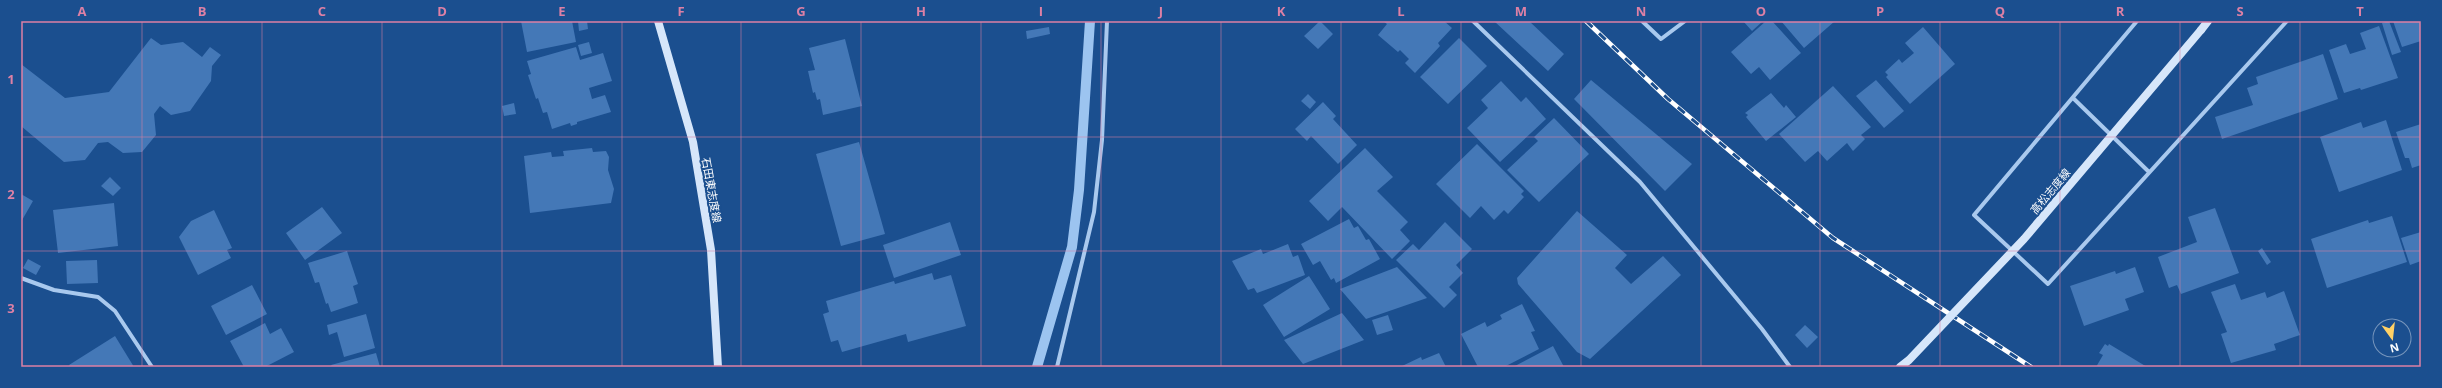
<svg xmlns="http://www.w3.org/2000/svg" width="2442" height="388" font-family="'Open Sans','Noto Sans JP',sans-serif">
  <style>
    .lines { fill: none; stroke-linecap: round; stroke-linejoin: round }
    .stream { stroke: #9cc4f0; stroke-width: 10 }
    .building { fill: #4478b7 }
    .minor { stroke: #a9c9ee; stroke-width: 4 }
    .secondary { stroke: #d6e6fa; stroke-width: 8 }
    .rail-casing { stroke: #fff; stroke-width: 4.5 }
    .rail { stroke: #1b4f8f; stroke-width: 3; stroke-dasharray: 9; stroke-linecap: butt }
    .secondary-bridge { stroke: #d6e6fa; stroke-width: 8 }
    .grid { fill: none; stroke: #dd80a5; stroke-width: 1; stroke-opacity: 0.55 }
    .labels { text-anchor: middle; dominant-baseline: central; stroke-width: 4; stroke-linejoin: round; paint-order: stroke }
    .street-label { font-size: 11px; fill: #fff; stroke: #1b4f8f }
    .neatline { fill: none; stroke: #dd80a5; stroke-width: 1.5 }
    .grid-label { font-size: 13px; text-anchor: middle; font-weight: bold; fill: #dd80a5 }
  </style>
  <rect width="100%" height="100%" fill="#1b4f8f"/>
  <g class="lines">
    <path class="stream" d="M1037,367l35,-120 7,-57 11,-169"/>
  </g>
  <path class="building" d="M521,21h51l4,21 -49,10z
    M578,21h9l1,8 -9,2z
    M1320,21l13,13 -15,15 -14,-13z
    M1383,21h61l8,7 -14,15 2,3 -25,27 -10,-10 4,-4 -9,-9 -2,2 -20,-17 9,-11z
    M1494,21h35l35,33 -16,17z
    M1743,21h20l-11,10z
    M1766,21h6l29,32 -31,27 -11,-13 -8,7 -20,-22z
    M1781,21h54l-31,27z
    M2389,21l12,31 -9,3 -10,-32z
    M2393,21h28v20l-19,6z
    M2379,26l19,52 -37,12 -1,-2 -16,5 -15,-43 17,-6 4,10 16,-5 -6,-16z
    M1049,27l1,7 -23,5 -1,-8z
    M1923,27l32,37 -45,40 -24,-27 2,-2 -3,-3 14,-13 3,4 12,-10 -9,-10z
    M151,38l10,7 22,-3 19,15 8,-10 11,8 -9,11 -1,15 -21,30 -19,4 -11,-9 -6,8 2,21 -14,17 -19,1 -15,-11 -10,1 -13,17 -21,2 -43,-36v-62l44,34 44,-6z
    M1459,38l28,28 -39,38 -28,-27z
    M845,39l17,67 -39,9 -3,-16 -3,1 -2,-8 -2,1 -5,-22 7,-1 -6,-22z
    M589,42l3,11 -11,3 -3,-11z
    M576,47l4,13 23,-7 9,28 -23,7 3,11 13,-4 6,17 -34,10v2l-6,2 -1,-3 -18,6 -5,-17 -4,1 -5,-15 -2,1 -8,-24 3,-1 -4,-13z
    M2323,54l15,45 -116,40 -7,-22 38,-12 -6,-17 11,-4 -2,-7z
    M1591,80l101,84 -27,27 -91,-92z
    M1876,80l28,31 -20,17 -28,-32z
    M1501,81l20,21 5,-5 20,22 -46,43 -33,-34 21,-20 -7,-8z
    M1833,86l38,41 -10,8 4,4 -12,12 -6,-8 -20,18 -9,-10 -13,11 -26,-28z
    M1771,93l13,15 2,-3 10,12 -30,24 -20,-24 2,-2 -3,-2z
    M1308,94l8,8 -6,7 -9,-8z
    M1323,102l13,14 -3,3 24,26 -19,19 -27,-28 -4,5 -12,-12z
    M514,103l2,11 -12,2 -2,-10z
    M1554,118l35,36 -50,48 -32,-32 31,-29 -4,-4z
    M2386,120l16,50 -63,22 -19,-55 41,-15 2,6z
    M2421,124v41l-9,3 -3,-10h-4l-9,-26z
    M859,142l26,92 -44,12 -25,-92z
    M1477,144l47,47 -3,3 3,3 -16,17 -4,-4 -10,10 -13,-14 -11,12 -34,-34z
    M592,148l1,4 13,-1 3,6 -1,13 6,19 -3,14 -81,10 -6,-57 27,-4 1,5 12,-1 -1,-5z
    M1365,148l28,29 -16,14 31,31 -8,8 10,11 -18,18 -50,-52 -14,14 -19,-20z
    M110,177l11,11 -8,8 -12,-10z
    M21,194l12,7 -12,21z
    M114,203l4,43 -60,7 -5,-43z
    M322,207l20,26 -37,27 -19,-27z
    M2215,208l24,65 -58,21 -4,-9 -8,3 -11,-31 39,-15 -9,-25z
    M214,210l18,38 -5,2 4,8 -33,17 -19,-38 12,-16z
    M1577,211l50,44 -12,13 16,16 32,-28 18,19 -91,84 -13,-7 -59,-68 -1,-6z
    M2392,216l15,46 -80,26 -16,-49 57,-19 1,3z
    M1349,219l5,9 4,-2 8,14 3,-1 11,20 -44,24 -2,-5 -3,2 -11,-19 -7,4 -12,-21z
    M950,222l11,33 -67,23 -11,-33z
    M1445,222l27,27 -16,16 7,8 -14,14 8,8 -13,13 -48,-48 17,-16 6,6z
    M2421,232v29l-11,4 -9,-27z
    M1288,244l5,13 5,-2 7,20 -48,18 -3,-5 -6,2 -16,-29 29,-12 2,5z
    M2262,248l9,14 -4,3 -9,-14z
    M347,251l11,33 -5,2 5,17 -27,9 -3,-9 -2,1 -7,-22 -4,1 -7,-20z
    M28,259l13,7 -5,9 -13,-7z
    M97,260l1,23 -31,1 -1,-23z
    M1397,267l30,31 -61,21 -26,-30z
    M2135,267l9,25 -19,7 4,11 -45,16 -14,-40 45,-15 1,3z
    M932,273l2,7 17,-5 15,51 -58,16 -2,-8 -64,18 -4,-12 -7,2 -8,-28 6,-2 -3,-11 68,-20 1,3z
    M1309,276l21,33 -46,28 -21,-32z
    M2235,284l6,16 24,-8 2,6 17,-7 16,44 -26,9 2,6 -45,13 -10,-29 6,-2 -16,-40z
    M252,285l15,29 -41,21 -15,-29z
    M1522,304l13,27 -4,1 8,17 -35,18h-26l-17,-33 24,-12 2,5 15,-8 -2,-4z
    M1342,313l22,27 -61,24 -19,-24z
    M366,314l9,34 -31,9 -7,-25 -8,3 -2,-10z
    M1388,315l5,15 -16,5 -5,-15z
    M265,323l5,11 11,-6 13,24 -29,15h-21l-14,-26z
    M1805,325l13,12 -11,11 -12,-13z
    M115,336l19,31h-64l-1,-2z
    M2105,344l3,2 1,-2 38,23h-51l7,-12 -4,-2z
    M1553,346l11,21h-51z
    M376,353l4,14h-48l-1,-2z
    M1439,353l7,14h-46l21,-10 1,3z"/>
  <g class="lines">
    <path class="minor" d="M1473,21l167,161 122,147 28,38
      M1642,21l19,18 24,-18
      M2137,21l-163,194 74,69 239,-263
      M2073,98l76,74
      M21,278l33,12 44,7 17,14 37,56
      M1057,367l37,-155 8,-72 5,-119"/>
    <path class="secondary" d="M658,21l35,121 18,108 7,117
      M2201,30l7,-9"/>
    <g class="rail-casing">
      <path id="rail" d="M1586,21l82,78 165,139 198,129"/>
    </g>
    <use href="#rail" class="rail"/>
    <path class="secondary-bridge" d="M1900,367l9,-7 115,-121 177,-209"/>
  </g>
  <path class="grid" d="M142,21v346M262,21v346M382,21v346M502,21v346M622,21v346M741,21v346M861,21v346M981,21v346M1101,21v346M1221,21v346M1341,21v346M1461,21v346M1581,21v346M1701,21v346M1820,21v346M1940,21v346M2060,21v346M2180,21v346M2300,21v346M21,137h2400M21,251h2400"/>
  <g class="labels">
    <g class="street-label">
      <text transform="translate(712 190) rotate(80)">石田東志度線</text>
      <text transform="translate(2050 191) rotate(-50)">高松志度線</text>
    </g>
  </g>
  <rect width="2442" height="388" fill="none" stroke="#1b4f8f" stroke-width="44"/>
  <g transform="translate(2392 338) rotate(165)"><circle r="19" fill="#1b4f8f" stroke="#7695bc"/>
  <path d="M0-3L7 15L0 10L-7 15Z" fill="#ffd166"/>
  <text y="-6" font-size="11" font-weight="bold" text-anchor="middle" fill="#ffffff">N</text>
  </g>
  <rect x="22" y="22" width="2398" height="344" class="neatline"/>
  <g class="grid-label">
    <text x="82" y="16">A</text>
    <text x="202" y="16">B</text>
    <text x="322" y="16">C</text>
    <text x="442" y="16">D</text>
    <text x="562" y="16">E</text>
    <text x="681" y="16">F</text>
    <text x="801" y="16">G</text>
    <text x="921" y="16">H</text>
    <text x="1041" y="16">I</text>
    <text x="1161" y="16">J</text>
    <text x="1281" y="16">K</text>
    <text x="1401" y="16">L</text>
    <text x="1521" y="16">M</text>
    <text x="1641" y="16">N</text>
    <text x="1761" y="16">O</text>
    <text x="1880" y="16">P</text>
    <text x="2000" y="16">Q</text>
    <text x="2120" y="16">R</text>
    <text x="2240" y="16">S</text>
    <text x="2360" y="16">T</text>
    <text x="11" y="84">1</text>
    <text x="11" y="199">2</text>
    <text x="11" y="313">3</text>
  </g>
</svg>
